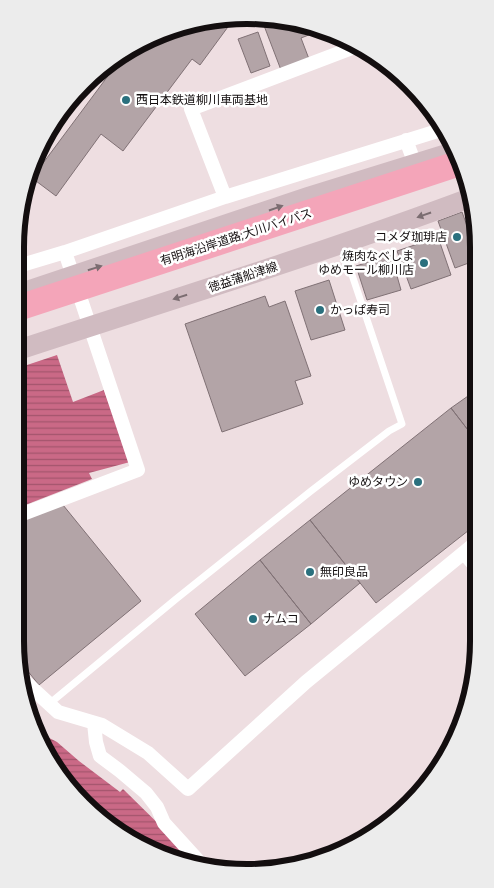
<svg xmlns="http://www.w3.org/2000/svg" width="494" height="888" font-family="Figtree,'Noto Sans JP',sans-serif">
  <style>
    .water { fill: url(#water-rules) }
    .building { fill: #b3a4a7; stroke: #807175 }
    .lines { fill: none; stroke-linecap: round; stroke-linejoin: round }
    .service { stroke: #fff; stroke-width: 7 }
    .minor { stroke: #fff; stroke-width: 14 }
    .secondary { stroke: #d0bbc1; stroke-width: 20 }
    .motorway { stroke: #f4a5b9; stroke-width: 26 }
    .oneway { fill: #7b6d71 }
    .poi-dot { fill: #2a707e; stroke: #fff; stroke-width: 2 }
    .labels { text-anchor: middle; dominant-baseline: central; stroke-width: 5; stroke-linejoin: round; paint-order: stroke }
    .poi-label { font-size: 12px; fill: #130e0f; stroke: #fff; text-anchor: start }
    .street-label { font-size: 12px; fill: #130e0f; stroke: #fff }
    .rim { fill: none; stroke: #130e0f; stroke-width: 6 }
  </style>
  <defs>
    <pattern id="water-rules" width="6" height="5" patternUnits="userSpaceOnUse" patternTransform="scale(1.25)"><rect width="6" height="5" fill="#ca6986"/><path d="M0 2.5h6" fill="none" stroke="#a3556c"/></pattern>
  </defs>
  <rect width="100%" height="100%" fill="#eedee1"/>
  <path class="water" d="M57,355l16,47 31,-12 26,72 -41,11 3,6 -77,30v-140z
    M36,731l21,11 22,19 41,31 3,-3 57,56 19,21 -12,-1 -69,-31 -55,-52z"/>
  <path class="building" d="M278,17l41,14 -18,7 8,21 -28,11 -18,-47z
    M233,20l-33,45 -8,-6 -69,92 -22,-17 -45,62 -24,-18 93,-125 62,-30z
    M258,32l12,34 -19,7 -13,-34z
    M462,212l15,41v7l-22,8 -17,-47z
    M438,237l13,38 -40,14 -14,-38z
    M391,255l10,35 -34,10 -11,-34z
    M329,280l16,50 -34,10 -16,-49z
    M265,296l4,11 16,-6 26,75 -16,5 8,23 -81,28 -37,-108z
    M478,389v54l-27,-35z
    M451,408l27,35v80l-102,80 -66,-83z
    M63,505l78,96 -102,84 -21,-26 -3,-18v-116l9,-7z
    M310,520l50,63 -49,41 -51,-64z
    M260,560l51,64 -66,52 -50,-62z"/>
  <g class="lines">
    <path class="service" d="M461,555l17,20
      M49,704l127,-105 135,-108 78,-60 13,-7 -55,-164 -3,-14"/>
    <path class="minor" d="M406,140l9,24
      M225,197l-34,-88 169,-64
      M15,267l50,-15 160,-55 219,-68
      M15,517l123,-47 -73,-218
      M21,678l37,34 44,13 46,28 40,36 118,-107 172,-141
      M94,723l2,19 4,14 20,15 26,22 11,14 7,16 40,44"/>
    <path class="secondary" d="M15,295l293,-98 145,-45
      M15,351c152,-50 305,-97 455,-153"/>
    <path class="motorway" d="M15,309l442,-145"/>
  </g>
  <defs><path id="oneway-solid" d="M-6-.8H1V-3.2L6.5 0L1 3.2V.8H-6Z" transform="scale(1.25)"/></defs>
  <g class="oneway">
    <use href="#oneway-solid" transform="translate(276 208) rotate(-19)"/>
    <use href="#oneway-solid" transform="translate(424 215) rotate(161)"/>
    <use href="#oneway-solid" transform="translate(95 268) rotate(-17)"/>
    <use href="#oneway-solid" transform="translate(180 297) rotate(162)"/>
  </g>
  <g class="poi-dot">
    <circle cx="126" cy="100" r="5"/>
    <circle cx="457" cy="237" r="5"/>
    <circle cx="424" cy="263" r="5"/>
    <circle cx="320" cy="310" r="5"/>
    <circle cx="418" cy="482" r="5"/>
    <circle cx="310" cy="572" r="5"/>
    <circle cx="253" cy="619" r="5"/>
  </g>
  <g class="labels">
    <g class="poi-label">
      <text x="136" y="100">西日本鉄道柳川車両基地</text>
      <text x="447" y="237" text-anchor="end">コメダ珈琲店</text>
      <text x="414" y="256" text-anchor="end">焼肉なべしま<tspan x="414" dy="14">ゆめモール柳川店</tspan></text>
      <text x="330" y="310">かっぱ寿司</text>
      <text x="408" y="482" text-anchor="end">ゆめタウン</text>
      <text x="320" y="572">無印良品</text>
      <text x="263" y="619">ナムコ</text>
    </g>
    <g class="street-label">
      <text transform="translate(236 237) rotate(-18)">有明海沿岸道路;大川バイパス</text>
      <text transform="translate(243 277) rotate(-18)">徳益蒲船津線</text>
    </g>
  </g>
  <path d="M0 0H494V888H0ZM247 24H247A223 223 0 0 1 470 247V641A223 223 0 0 1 247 864H247A223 223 0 0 1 24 641V247A223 223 0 0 1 247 24Z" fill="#ececec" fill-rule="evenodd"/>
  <path class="rim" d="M247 24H247A223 223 0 0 1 470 247V641A223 223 0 0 1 247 864H247A223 223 0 0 1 24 641V247A223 223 0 0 1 247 24Z"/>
</svg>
